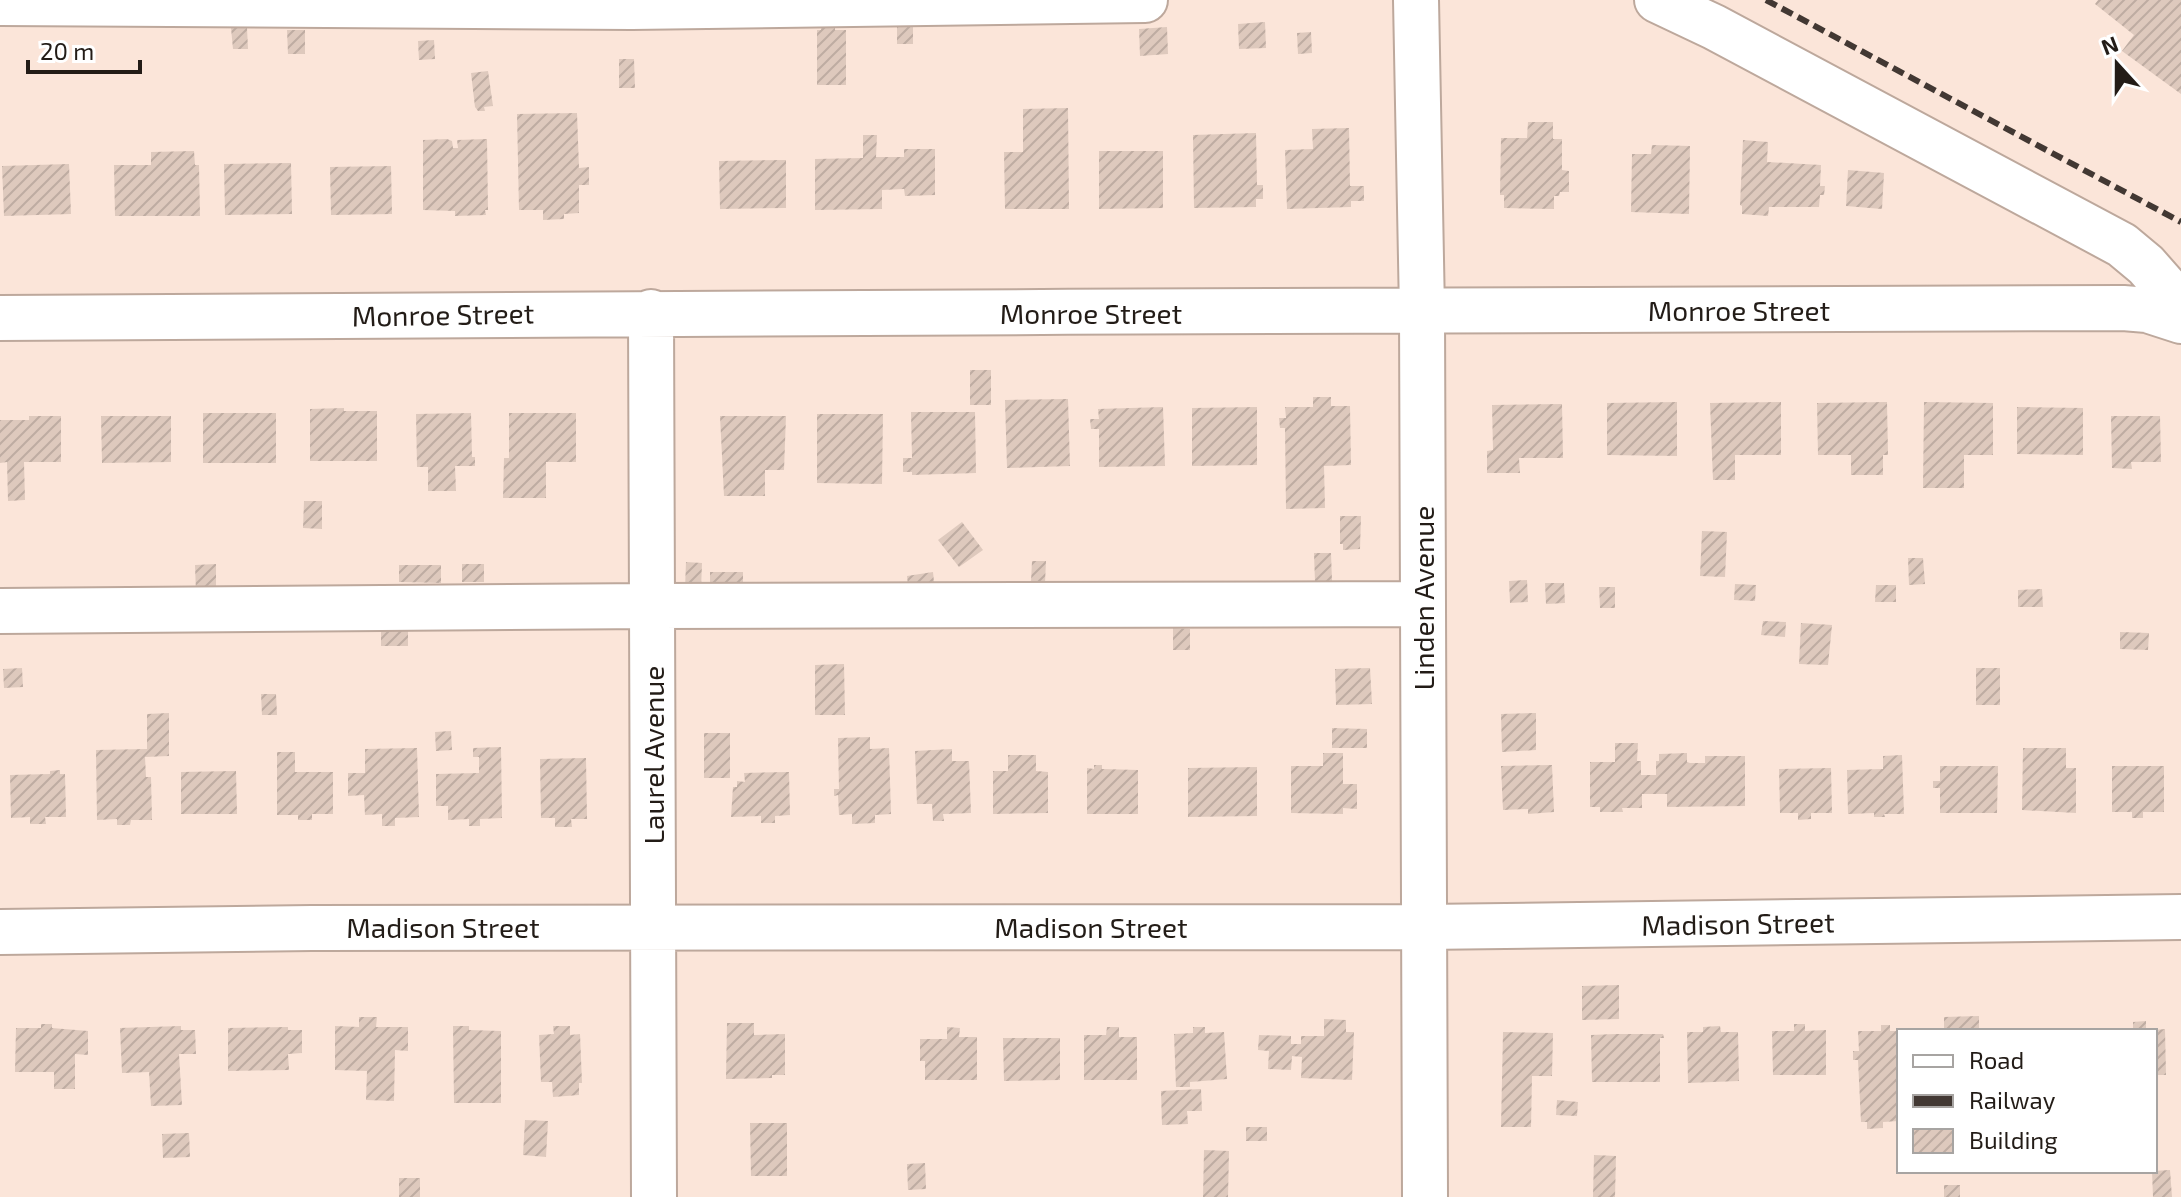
<svg xmlns="http://www.w3.org/2000/svg" width="2181" height="1197" font-family="'Exo 2',sans-serif">
  <style>
    .building { fill: url(#building-hatch) }
    .lines { fill: none; stroke-linecap: round; stroke-linejoin: round }
    .minor-casing { stroke: #bda89c; stroke-width: 48 }
    .minor { stroke: #fff; stroke-width: 44 }
    .rail { stroke: #423833; stroke-width: 6; stroke-dasharray: 12 6; stroke-linecap: butt }
    .labels { text-anchor: middle; dominant-baseline: central; stroke-width: 7; stroke-linejoin: round; paint-order: stroke }
    .street-label { font-size: 28px; fill: #231c17; stroke: #fff }
  </style>
  <defs>
    <pattern id="building-hatch" width="6" height="6" patternUnits="userSpaceOnUse" patternTransform="scale(2)"><rect width="6" height="6" fill="#dec9bd"/><path d="M-1 1l2-2M0 6l6-6M5 7l2-2" fill="none" stroke="#beaca2"/></pattern>
  </defs>
  <rect width="100%" height="100%" fill="#fbe5d9"/>
  <path class="building" d="M2098,0h83v94l-59,-43 12,-16 -39,-31z
    M821,16l14,1v13h11v55h-29v-55h4z
    M913,22v22h-16v-21z
    M1265,22l1,26 -27,1 -1,-25z
    M1167,27l1,27 -28,2 -1,-27z
    M231,28h16l1,21h-15z
    M287,30h18v24h-17z
    M1311,32l1,21 -14,1 -1,-21z
    M434,40l1,19 -16,1 -1,-19z
    M619,59h15l1,29h-16z
    M488,71l5,35 -9,1 1,4h-7l-3,-4 -4,-34z
    M1068,108l1,101h-64l-1,-57h19v-43z
    M577,113l2,55 10,-1v18h-10v28l-15,1v5l-21,1v-10h-24l-2,-96z
    M1528,122h25v17h9v31l7,1v21h-9l-1,4h-5v13l-50,-1v-13h-4l1,-57h26z
    M1349,128l1,58h14v15h-13v6l-64,2 -2,-59 28,-1 -1,-20z
    M1256,133l1,52h6v14h-7v8l-62,1 -1,-73z
    M863,135h14l-1,22h28v-8h31v46l-30,1 -1,-7 -22,1v19l-67,1v-51l48,-1z
    M447,139l5,2 1,7h5l-1,-8 30,-1 1,71h-3l1,5 -31,1v-5l-32,-1v-70z
    M1743,140l25,2 -1,20 54,3 -1,21h5l-1,9h-4l-1,12h-50l-1,9 -26,-2v-8l-2,-1z
    M1652,145l38,1 -1,68 -58,-2 1,-58h19z
    M194,151l1,14h4l1,51h-85l-1,-51h37v-13z
    M1099,151h64v57l-64,1z
    M786,160v48l-66,1 -1,-48z
    M291,163l1,51 -67,1 -1,-51z
    M69,164l2,50 -67,2 -2,-50z
    M391,166l1,48 -61,1 -1,-48z
    M1848,170l36,3 -2,36 -36,-3z
    M970,370h21v35h-21z
    M1313,397h18v9h19l1,59 -27,1 1,42 -39,1 -1,-81h-5l-1,-10h7l-1,-11h28z
    M1068,399l2,67 -63,2 -2,-68z
    M1677,402v54l-70,-1v-52z
    M1781,402v53h-46v25h-22l-3,-77z
    M1887,402l1,53h-5v20h-32v-20h-33l-1,-52z
    M1924,402l69,1v52h-29v33h-41z
    M1562,404l1,54h-44l1,15h-33v-22l6,-1 -1,-45z
    M1163,407l2,59 -66,1v-38h-8l-1,-10h9l-1,-10z
    M1257,407v58l-65,1v-58z
    M2017,407l66,1v47l-66,-1z
    M344,408v3h33v50h-67v-52z
    M911,412h64l1,61 -64,2v-3h-9v-14h9z
    M203,413h73v50h-73z
    M471,413l1,44h3v9h-20l1,25h-28v-24h-11l-1,-53z
    M509,413h67v49h-30v36h-43l1,-40h5z
    M817,414h66l-1,70 -65,-1z
    M29,416h32v46h-37l1,38 -17,1 -1,-39 -7,1v-43h29z
    M101,416h70v46l-69,1z
    M720,416h66l-2,54h-19v26h-41z
    M2111,416h49l1,46h-30l1,7 -20,-1z
    M304,501h18v28l-19,-1z
    M1340,516h21l-1,33 -17,1v-6h-3z
    M962,522l21,28 -24,17 -21,-27z
    M1702,531l25,1 -2,45 -25,-1z
    M1314,553h17l1,28 -17,1z
    M1908,558h15l2,26 -16,1z
    M1032,561h14l-1,22 -14,-1z
    M686,562l16,1 -1,27 -16,-1z
    M216,564v29h-20l-1,-28z
    M462,564h22v18h-22z
    M399,565h42v18l-42,-1z
    M710,572h33v20l-33,1z
    M933,572l2,20 -26,3 -2,-19z
    M1527,580l1,22 -18,1 -1,-22z
    M1545,583h19l1,20 -19,1z
    M1735,584l21,1 -1,16 -21,-1z
    M1876,585h20v17h-21z
    M1599,587h16v21h-15z
    M2042,589l1,18h-25v-17z
    M1763,621l23,1 -1,15 -24,-2z
    M1801,623l31,2 -4,40 -29,-1z
    M381,626h27v20h-27z
    M1173,628l17,1v21h-17z
    M2120,632l29,1 -1,17 -28,-1z
    M844,664l1,51h-30v-50z
    M22,668l1,19 -19,1 -1,-19z
    M1370,668l2,36 -36,1 -1,-36z
    M1976,668h24v37h-24z
    M261,694h15l1,21h-15z
    M169,713v43l-24,1 1,20h5l1,43h-21l-1,5h-13v-6l-20,1 -1,-70 51,-1v-35z
    M1536,713v37l-34,2 -1,-38z
    M1332,728l35,1v19h-35z
    M451,731l1,19 -16,1 -1,-19z
    M704,733h26v45h-26z
    M870,737v12l19,-1 2,66 -16,1v8l-23,1v-10l-13,1 -1,-20 -4,1v-7h5l-1,-51z
    M1615,743h23l-1,18h4v14h15v-14h3v-7l28,-1v9l3,1h15v-7h40v50l-78,1v-13h-25v14h-20l1,4h-23v-5h-10v-45h25z
    M501,747l1,71 -22,1v7h-11v-7l-21,1v-14h-12v-32l43,-1v-16h-6v-9z
    M417,748l2,69 -24,1v8h-13v-12l-17,1 -1,-20 -16,1v-23h17v-24z
    M2023,748h43v20h10v45l-54,-3z
    M952,749v12h17l2,52 -28,1 1,7h-11l-1,-17h-15l-2,-53z
    M277,752h18v20h38v42h-21v6h-14v-5h-21z
    M1323,753h20v31h14v25l-14,-1v6l-52,-1v-47h32z
    M1008,755h28v16l12,1v41l-55,1v-43h15z
    M1902,755l2,59h-20l1,3h-11v-4l-26,1 -1,-44 36,-1v-13z
    M586,758l1,61h-16l1,8h-17v-9h-14l-1,-59z
    M1094,765h8v4l36,1v44h-51v-46l7,1z
    M1552,765l2,47 -26,2v-5l-25,1 -2,-44z
    M1940,766h58l-1,47h-57v-25h-7v-7h7z
    M2112,766h52v46h-21v6h-11v-6h-20z
    M1257,767v49l-69,1v-49z
    M1831,768l1,45h-21v6l-13,1v-7h-18l-1,-44z
    M60,770v4h5l1,43h-21l1,7h-16v-7l-19,1 -1,-43 40,-1v-3z
    M236,771l1,43h-56v-42z
    M789,772l1,43 -15,1v7h-14v-7l-30,1 2,-30h4v-6l8,1 -1,-9z
    M1619,985v34l-37,1v-34z
    M1979,1016v15h-35v-14z
    M359,1017h18l-1,10h32v24l-13,-1 -1,51 -28,-1 1,-29 -32,-1v-44l24,1z
    M1324,1019l22,1v12h8l-2,48 -51,-2 1,-21 -10,-1 -1,14 -23,-1 1,-18 -11,-1 1,-15 32,1v8h10v-8h23z
    M2146,1021v10h-13v-9z
    M727,1023h27v12l31,-1v41h-13v3l-46,1z
    M41,1024h11v4l36,3v24l-13,-1v35h-21v-17h-39l1,-44h25z
    M1794,1024h11v7l21,-1v45h-53l-1,-44h22z
    M1881,1025h9v6h9v90l-16,1v6l-16,1v-7h-6l-3,-62h-5v-9h6l-1,-20h23z
    M181,1026v4h14l1,24h-17l3,51 -31,1 -2,-34 -27,1 -2,-45z
    M453,1026h16v4l32,1v72h-47z
    M553,1026h17v9l10,-1 2,49h-3v12l-26,2 -1,-15h-11l-2,-47 15,-1z
    M1720,1026l1,6h17l1,49 -51,2 -1,-51h16v-5z
    M288,1027v3h14v23l-14,1 1,16 -61,1v-43z
    M947,1027l13,1 -1,9h18v43h-52v-19h-5v-22h27z
    M1107,1027h12v10h18v43h-53v-45h22z
    M1193,1027h12v6l19,-1 3,47 -37,3v5h-14l-2,-53 19,-1z
    M2165,1029l1,46h-11v-45z
    M1503,1032l50,1 -1,43h-20l-1,51h-30z
    M1615,1034h48l1,4h-4v44h-68l-1,-47z
    M1003,1038h57v42l-56,1z
    M1201,1089l1,22h-15l1,13 -26,1 -1,-34z
    M1557,1100l21,2 -1,14 -21,-1z
    M525,1120l23,1 -2,36 -23,-2z
    M750,1123h37v53h-36z
    M1246,1127h21v14h-21z
    M189,1133l1,24 -27,1 -1,-24z
    M1204,1150l25,1 -1,46h-25z
    M1594,1155l22,1 -1,41h-22z
    M925,1163l1,26 -18,1 -1,-26z
    M2170,1170l2,27h-19l-1,-26z
    M399,1178h21v19h-21z
    M1944,1185h16v12h-16z"/>
  <g class="lines">
    <g class="minor-casing">
      <path id="minor" d="M1416,0l6,311 3,886
        M1657,0l57,27 408,218 24,20 35,40
        M0,3l632,4 513,-7
        M651,312l3,885
        M0,318c708,-6 1415,-7 2123,-10l24,2 34,11
        M0,611l653,-5 770,-2
        M0,932l312,-4 1112,-1 757,-10"/>
    </g>
    <use href="#minor" class="minor"/>
    <path class="rail" d="M1766,0l415,222"/>
  </g>
  <g class="labels">
    <g class="street-label">
      <text x="1739" y="310">Monroe Street</text>
      <text x="1091" y="313">Monroe Street</text>
      <text transform="translate(443 314) rotate(-1)">Monroe Street</text>
      <text transform="translate(1423 598) rotate(-90)">Linden Avenue</text>
      <text transform="translate(653 755) rotate(-90)">Laurel Avenue</text>
      <text transform="translate(1738 923) rotate(-1)">Madison Street</text>
      <text x="443" y="927">Madison Street</text>
      <text x="1091" y="927">Madison Street</text>
    </g>
  </g>
  <rect x="1897" y="1029" width="260" height="144" fill="#ffffff" stroke="#a7a4a2" stroke-width="2"/>
  <rect x="1913" y="1055" width="40" height="12" fill="#ffffff" stroke="#a7a4a2" stroke-width="2"/>
  <text x="1969" y="1069" font-size="24" fill="#231c17">Road</text>
  <rect x="1913" y="1095" width="40" height="12" fill="#423833" stroke="#a7a4a2" stroke-width="2"/>
  <text x="1969" y="1109" font-size="24" fill="#231c17">Railway</text>
  <rect x="1913" y="1129" width="40" height="24" fill="url(#building-hatch)" stroke="#a7a4a2" stroke-width="2"/>
  <text x="1969" y="1149" font-size="24" fill="#231c17">Building</text>
  <g transform="translate(2117 64) rotate(339)" stroke="#ffffff" stroke-width="6" paint-order="stroke">
  <path d="M0-6L14 30L0 20L-14 30Z" fill="#231c17"/>
  <text y="-12" font-size="22" font-weight="bold" text-anchor="middle" fill="#231c17">N</text>
  </g>
  <path d="M28 60v12h112v-12" fill="none" stroke="#231c17" stroke-width="4"/>
  <text x="40" y="60" font-size="24" fill="#231c17" stroke="#ffffff" stroke-width="6" paint-order="stroke">20 m</text>
</svg>
